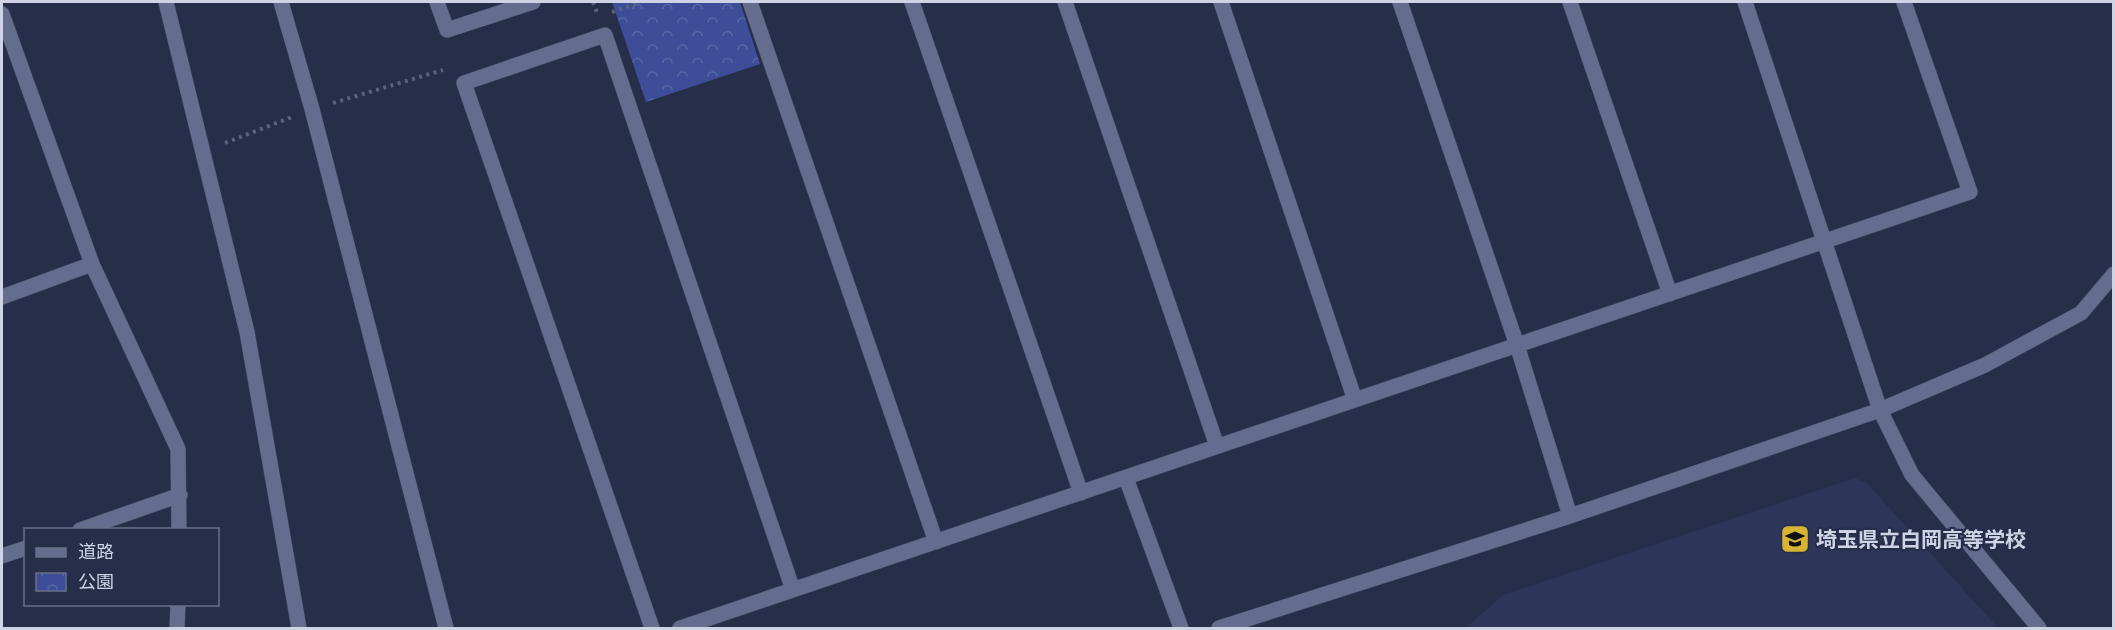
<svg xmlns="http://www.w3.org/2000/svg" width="2115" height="630" font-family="'Work Sans','Noto Sans JP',sans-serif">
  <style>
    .built { fill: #2d3558 }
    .park { fill: url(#park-crowns) }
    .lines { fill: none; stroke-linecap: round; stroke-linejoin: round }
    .minor-casing { stroke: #454a62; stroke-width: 16 }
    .tertiary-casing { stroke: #454a62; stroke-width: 16 }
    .path { stroke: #5b637c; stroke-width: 4; stroke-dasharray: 3 4.5; stroke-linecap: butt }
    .minor { stroke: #646d8e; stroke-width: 15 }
    .tertiary { stroke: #646d8e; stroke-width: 15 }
    .labels { text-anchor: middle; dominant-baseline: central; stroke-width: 4.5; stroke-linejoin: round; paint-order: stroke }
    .poi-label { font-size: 21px; font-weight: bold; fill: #ced4e6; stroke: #262e4a; text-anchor: start }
  </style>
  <defs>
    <pattern id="park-crowns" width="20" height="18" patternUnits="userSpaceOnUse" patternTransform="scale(1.5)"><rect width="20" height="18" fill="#3e4d97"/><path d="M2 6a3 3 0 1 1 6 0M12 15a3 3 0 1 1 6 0" fill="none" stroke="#5966a6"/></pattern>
  </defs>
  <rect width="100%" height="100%" fill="#262e4a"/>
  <path class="built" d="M1855,478l12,5 131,145h-533l38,-33z"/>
  <path class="park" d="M612,2h128l20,62 -114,38z"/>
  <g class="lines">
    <g class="minor-casing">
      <path id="minor" d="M281,2l31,107 134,519
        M437,2l10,28 86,-28
        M750,2l186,540
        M912,2l169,491
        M1065,2l152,444
        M1221,2l134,398
        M1570,2l100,292
        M2,14l90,250 86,185 1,81
        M2,297l90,-33
        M1880,410l105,-45 96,-52 33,-39
        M1126,478l55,150
        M80,530l100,-35
        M2,556l24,-8
        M177,628l1,-24
        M652,628l-188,-545 141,-48 188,555
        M680,628l1290,-436 -66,-190"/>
    </g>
    <g class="tertiary-casing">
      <path id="tertiary" d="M166,2l81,330 52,296
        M1400,2l117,343 53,171
        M1745,2l135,408 32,65 127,153
        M1219,628l351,-112 310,-106"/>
    </g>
    <path class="path" d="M593,2l5,13
      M612,12l29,-10
      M333,103l110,-33
      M225,143l67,-26"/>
    <use href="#minor" class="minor"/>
    <use href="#tertiary" class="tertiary"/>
  </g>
  <defs>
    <g id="school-square" transform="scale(1.5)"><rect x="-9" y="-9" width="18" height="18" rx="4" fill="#d8b434" stroke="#262e4a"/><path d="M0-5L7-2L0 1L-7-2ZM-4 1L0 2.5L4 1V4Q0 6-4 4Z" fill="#111"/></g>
  </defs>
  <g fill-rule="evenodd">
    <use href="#school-square" x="1795" y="539"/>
  </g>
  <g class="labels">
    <g class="poi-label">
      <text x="1816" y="539">埼玉県立白岡高等学校</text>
    </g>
  </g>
  <rect width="2115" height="630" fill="none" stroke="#ced4e6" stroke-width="6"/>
  <rect x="24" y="528" width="195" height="78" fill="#262e4a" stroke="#697088" stroke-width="1.5"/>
  <rect x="36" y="548" width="30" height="9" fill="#646d8e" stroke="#697088" stroke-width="1.5"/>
  <text x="78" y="558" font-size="18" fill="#ced4e6">道路</text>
  <rect x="36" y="573" width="30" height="18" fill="url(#park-crowns)" stroke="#697088" stroke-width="1.5"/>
  <text x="78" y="588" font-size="18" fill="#ced4e6">公園</text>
</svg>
